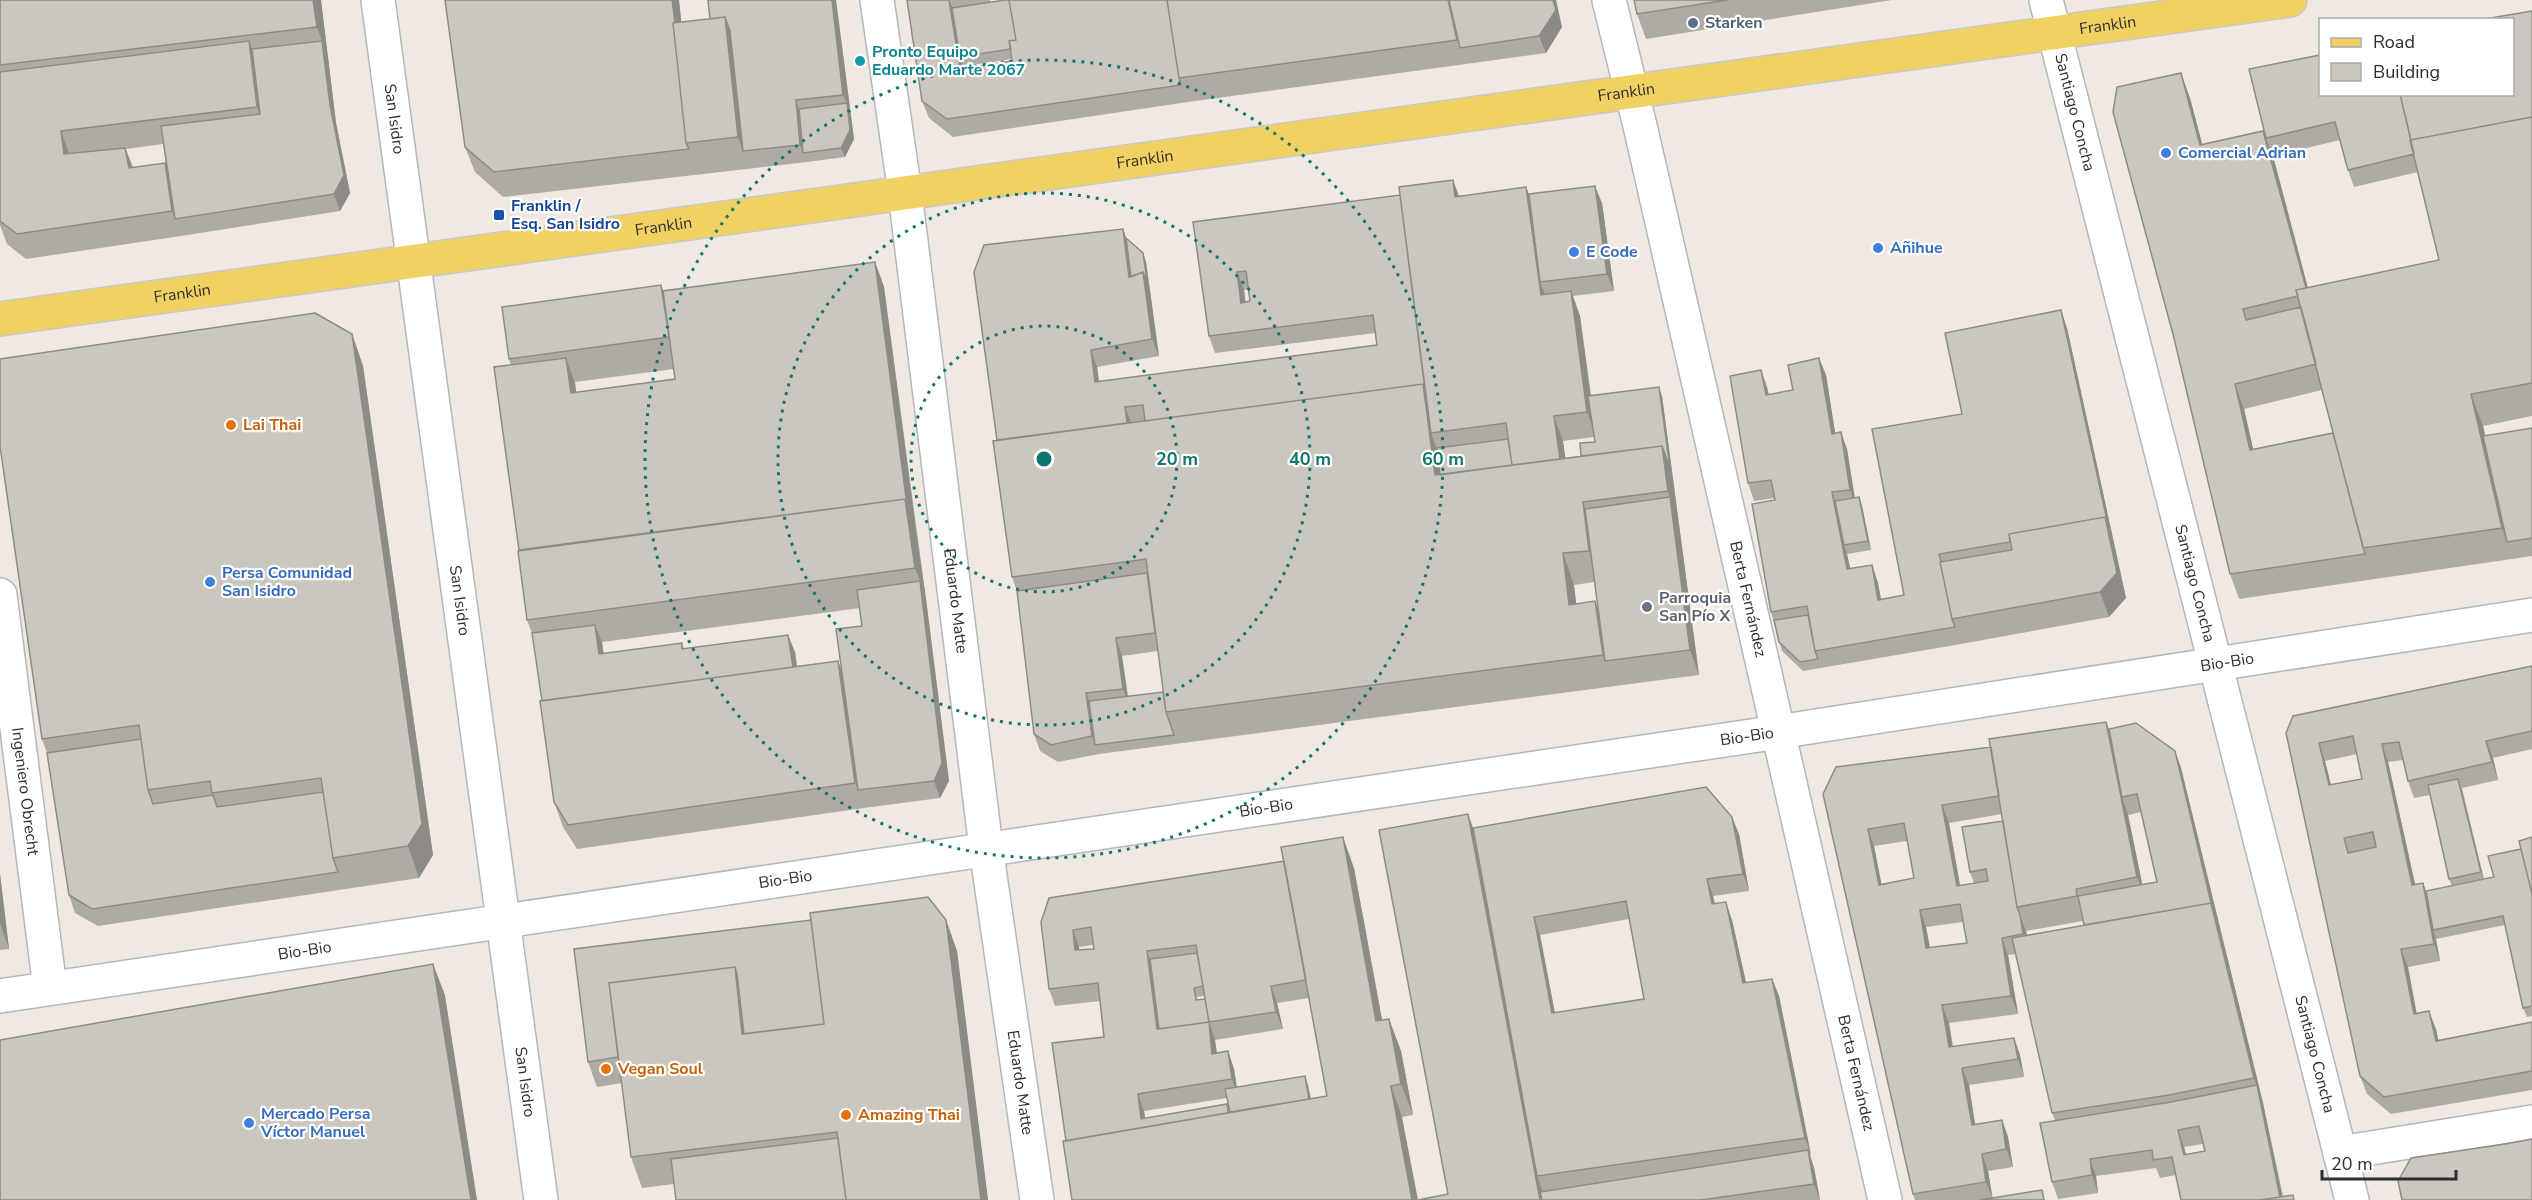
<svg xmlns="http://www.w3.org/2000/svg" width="2532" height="1200" font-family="'Nunito Sans',sans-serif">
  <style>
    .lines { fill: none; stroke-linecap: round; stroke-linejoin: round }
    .minor-casing { stroke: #b4b7c1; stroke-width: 36 }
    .major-casing { stroke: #c9c9c9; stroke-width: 36 }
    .minor { stroke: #fff; stroke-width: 33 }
    .major { stroke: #f2d163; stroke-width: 33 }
    .wall { fill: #afaba4; fill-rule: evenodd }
    .shaded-wall { fill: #8e8b86 }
    .building { fill: #cbc7bf; stroke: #8e8b86; stroke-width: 1.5; fill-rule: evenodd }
    .ring { fill: none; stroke: #0f766e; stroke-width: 3; stroke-dasharray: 3 6 }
    .service-dot { fill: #5c6f8a; stroke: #fff; stroke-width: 2 }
    .culture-dot { fill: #0f9aa8; stroke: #fff; stroke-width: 2 }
    .shop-dot { fill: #3f7fe0; stroke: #fff; stroke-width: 2 }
    .transit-dot { fill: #1a4fb4; stroke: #fff; stroke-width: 2 }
    .food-dot { fill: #e8710a; stroke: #fff; stroke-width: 2 }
    .worship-dot { fill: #6b7280; stroke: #fff; stroke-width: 2 }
    .labels { text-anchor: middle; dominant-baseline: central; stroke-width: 4.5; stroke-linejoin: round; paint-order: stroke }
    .service-label { font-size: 16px; font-weight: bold; fill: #4e5e75; stroke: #fff; text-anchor: start }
    .street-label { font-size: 16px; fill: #2e2e2e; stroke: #fff }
    .culture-label { font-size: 16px; font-weight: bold; fill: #0d838f; stroke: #fff; text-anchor: start }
    .shop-label { font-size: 16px; font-weight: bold; fill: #366cbe; stroke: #fff; text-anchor: start }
    .transit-label { font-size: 16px; font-weight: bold; fill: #164399; stroke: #fff; text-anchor: start }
    .food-label { font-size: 16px; font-weight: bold; fill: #c56008; stroke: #fff; text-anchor: start }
    .worship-label { font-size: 16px; font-weight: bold; fill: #5b616d; stroke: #fff; text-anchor: start }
    .centre { fill: #0f766e; stroke: #fff; stroke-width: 3 }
    .ring-label { font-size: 18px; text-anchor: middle; font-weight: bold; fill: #0f766e; stroke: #fff; stroke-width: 4.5; stroke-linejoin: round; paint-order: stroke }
  </style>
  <rect width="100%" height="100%" fill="#efe9e1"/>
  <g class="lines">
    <g class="minor-casing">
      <g id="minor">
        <path id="s1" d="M378,0l163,1200"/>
        <path id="s2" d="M877,0l28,193 81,655 51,352"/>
        <path id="s3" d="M1609,0l32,130 244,1070"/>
        <path id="s4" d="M2046,0l306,1200"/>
        <path id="s5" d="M0,595l50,393"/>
        <path id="s6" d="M0,996l1778,-264 754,-117"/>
        <path d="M2340,1153l192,-31"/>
      </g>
    </g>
    <g class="major-casing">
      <g id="major">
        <path id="s7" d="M0,319l2290,-319"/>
      </g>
    </g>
    <use href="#minor" class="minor"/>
    <use href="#major" class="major"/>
  </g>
  <path class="wall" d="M0,0h321l15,123 14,70 -10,18 -159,25 -155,23 -19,-15 -7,-19zM163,144l4,27 -34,-4 -7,-18z
    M679,0l2,22 29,-3 126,-19 18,139 -9,18 -38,5 -304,35 -28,-25 -10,-25z
    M907,0h83l1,2 571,25 -16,26 -358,49 -235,35 -24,-19 -7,-17zM1012,59v2l-49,7v-3v1z
    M1634,0h258l-246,39 -9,-25z
    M2532,11v405l-49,10 2,10 47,-8v128l-293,43 -9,-25 -40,-476 12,46 61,-13 57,-37zM2340,140l8,30 6,17 64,-15 21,88 -131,28 -35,-132zM2322,390l11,43 -80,16 -9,-40z
    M1453,180l6,16 67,-9 3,7 73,9 12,88 -41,5 7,20 11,79 71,1 37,279 -600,79 -41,8 -18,-11 -6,-17 -17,-143 -5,-14 -15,-137 126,-211 3,9 17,15 3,9 13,94 -62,11 2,14 278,-36 -2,-12 -160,20 -6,-17 -16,-114 207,-27zM1248,289l2,12 -5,1 -1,-12zM1594,437l1,5 -14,14 -16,2 -2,-17zM1595,582l3,26 -22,-4 -2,-19zM1158,651l5,41 -35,4 -6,-40z
    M875,262l9,25 42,312 23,182 -9,17 -76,10 -287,41 -14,-22 -9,-25 -12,-101 -10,-68 -5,-13 -8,-70 -8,-185 -2,-6 154,-68zM674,369l1,10 -99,14 -1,-11zM860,608l2,18 -21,43 -3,-8 -41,5 -2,-14 -111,-3 -2,-6 -79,11 -1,-12z
    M2067,328l59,270 -17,19 -148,27 -158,27 -21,-20 -11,-39 3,-114 -20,3 -6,-18 19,-96 2,8 24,-5 26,-32 7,17 9,58 12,16 8,49 4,-1 3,9 9,44 -24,4 3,14 22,-3 6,18 3,16 23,-4 58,-181z
    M352,334l11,32 70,489 -14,23 -321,48 -23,-13 -6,-18 -22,-142 -5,-14z
    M2532,666v83l-39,9 5,22 -36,8 22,91 10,-2 38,-40v179l-5,1 -4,-9 -18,-83 -69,14 4,22 -32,6 8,46 20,16 2,11 94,-18v68l-141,24 -24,-20 -7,-18 -74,-343zM2357,754l5,25 -31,6 -6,-24zM2403,760l5,21 6,17 16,-3 19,84 3,7 -26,5 -3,-8 -8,1 -27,-122z
    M2106,722l3,7 66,22 6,17 82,335 20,93 12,4 -119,-25 -16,3 -4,-10 -60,8 2,17 -40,6 -6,-17 3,-62 -3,-7 -36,-159 -8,1 10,59 -69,9 4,23 61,-8 6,17 4,22 -55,8 6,40 27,-5 6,17 5,30 -25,4 4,27 53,2h-130l-2,-6 -90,-400zM2141,812l16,70 -15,2 -14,-69zM2002,814l1,7 -33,51 4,11 -14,2 -11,-62zM1907,841l7,37 -33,6 -7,-38zM2083,921l1,4 -57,10 -1,-4zM1963,922l4,21 -37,5 -4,-21zM2203,1144l2,7 -19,3 -2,-7z
    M1468,814l5,14 266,6 10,57 -36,5 2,8 17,16 14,63 26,-4 7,17 32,159h-1l4,13 6,32h-402l30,-6zM1629,919l15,80 -89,14 -15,-78z
    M1354,868l28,152 7,-1 12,32 12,64 -11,2 -336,24 38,-104 -4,-36 -45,5 -6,-17 -8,-67zM1093,945l1,4 -15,1v-3zM1204,996l1,3 -7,1 -1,-3zM1309,998l18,98 -16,2 -3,-13 -71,2 -3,-18 -6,-18 -11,2 -2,-13 68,-11 -6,-26zM1227,1098l3,14 -3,-8 -82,14 -1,-7z
    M0,874l9,75 -9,1z
    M946,920l11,31 31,249 -314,-16 -32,4 -11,-31 -9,-74 -25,4 -9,-25z"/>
  <path class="shaded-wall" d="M313,0h8l15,123 14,70 -10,18 -6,-17 -4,-89 -8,-64 -5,-14z
    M672,0h7l15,142h-6z
    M832,0h4l18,139 -9,18 -4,-9 6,-45 -4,-8z
    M949,0l7,16 4,41 3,8 3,21 -6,-17z
    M1553,0h3l6,27 -16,26 -7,-17z
    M725,17l11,32 7,102 -5,-14z
    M249,41l9,25 8,66 -9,-25z
    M2181,73l9,25 19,72 -9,-25z
    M796,100l6,18 1,35 -3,-8z
    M61,131l9,25 -6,-2z
    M2263,131l10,25 43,163 -9,-25z
    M125,148l9,24 -5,-4z
    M165,163l9,25 1,31 -3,-8z
    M1453,180l9,25 -7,-8z
    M1595,186l7,17 12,88 -7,-17z
    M1526,187l9,25 5,70 7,18 -6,-5z
    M1123,229l6,17 3,40 -3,-9z
    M1143,253l3,9 13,94 -7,-17 -9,-67z
    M875,262l9,25 32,243 -9,-25z
    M1237,272l7,18 4,30 -7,-17z
    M661,285l12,31 7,52 -11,-31z
    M1571,291l9,25 16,121 -9,-25z
    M2061,310l6,18 59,270 -17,19 -9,-25z
    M352,334l11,32 70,489 -14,23 -11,-32z
    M1091,350l6,17 4,32 -6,-17z
    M566,358l9,25 5,35 -9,-25z
    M1819,358l7,17 12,76 -6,-17z
    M1761,370l6,17 5,26 -6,-18z
    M1423,384l5,14 3,35 9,24 5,40 -10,-22z
    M2235,384l9,25 15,66 -9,-25z
    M1659,387l3,9 37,279 -9,-25 -20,-152 -2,-7 -6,-45z
    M2471,394l12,32 27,115 -3,1 -5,-14z
    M1125,407l7,18 -3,13z
    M1554,416l9,25 7,49 -9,-24z
    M1841,432l6,17 9,58 -6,-17z
    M1832,492l6,18 6,35 3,9 7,32 -7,-17z
    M1859,497l3,9 9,44 -3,-9z
    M905,499l11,31 10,69 23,182 -9,17 -6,-17 -14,-200 -5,-13z
    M1583,502l11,31 6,49 -11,-31z
    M1563,553l11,32 6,51 -11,-31z
    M1872,565l6,18 6,34 -6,-17z
    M1595,601l12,31 -2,29 -2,-6z
    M595,625l7,17 4,30 -7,-18z
    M788,635l7,17 5,40 -6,-18z
    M1116,638l6,18 7,50 -6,-17z
    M838,661l9,25 11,104 -3,-7z
    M1086,693l7,17 2,35 -3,-9z
    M2106,722l9,25 7,50 6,18 18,87 -9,-25z
    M2486,741l7,17 5,22 -6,-18z
    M2319,743l6,18 10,41 -6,-17z
    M2382,744l6,18 31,140 -7,-17z
    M2175,751l6,17 39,160 -7,-17z
    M2458,779l3,9 23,93 -3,-9z
    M1942,805l7,18 14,80 -6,-17z
    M1468,814l11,32 58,330 9,24h-6z
    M1732,817l7,17 10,57 -6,-17z
    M1868,829l6,17 11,56 -6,-17z
    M1343,837l11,31 34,184 -12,-31z
    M0,874l9,75 -9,-26z
    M1707,879l6,17 5,26 -6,-18z
    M2423,883l6,17 4,30 3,9 4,22 -6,-17z
    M1726,902l6,18 18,80 -7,-17z
    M2211,903l9,25 43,175 -9,-25z
    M1920,910l6,17 7,39 -7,-18z
    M2020,915l6,16 4,21 -7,-18z
    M1534,917l6,18 18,95 -6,-17z
    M946,920l11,31 31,249h-7z
    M1073,930l6,17 2,21 -6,-18z
    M2002,938l6,17 10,59 -7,-18z
    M2401,949l7,18 12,64 -6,-17z
    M1147,951l6,17 7,70 -3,-9z
    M433,964l12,31 32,205h-6z
    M735,967l11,32 5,41 -9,-6z
    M1772,979l7,17 32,159 -6,-17z
    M1271,986l6,17 6,26 -7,-17z
    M1942,1005l7,18 6,41 -6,-17z
    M2429,1011l7,18 6,29 -6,-17z
    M1389,1019l12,32 12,64 -12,-31z
    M1209,1022l6,18 4,31 -7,-17z
    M2014,1038l6,17 4,22 -6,-18z
    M1228,1051l6,18 4,28 -6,-18z
    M1962,1068l7,17 9,58 -6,-18z
    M1305,1076l3,9 8,46 -3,-9z
    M2257,1085l6,18 20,97h-3z
    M1391,1086l11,31 16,83h-6z
    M1138,1094l6,17 4,25 -7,-17z
    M2002,1120l6,17 5,30 -7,-18z
    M2178,1130l6,17 6,25 -6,-17z
    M1808,1150l6,18 6,32 -6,-16z
    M1982,1154l6,17 5,29 -7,-18z
    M2090,1159l6,17 2,17 -6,-18z"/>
  <path class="building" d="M0,0h313l4,27 -317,38z
    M445,0h227l3,23h-2l13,120 3,6 -195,23 -29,-25z
    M708,0h124l11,95 -47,5 4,45 -57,6 -13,-120 -5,-14 -15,2z
    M907,0h42l11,69 52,-8 -3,-20 7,-1 -7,-40h158l12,78 2,7 -234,34 -25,-18z
    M1005,0h4l7,40 -7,1 2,8 -51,8 -8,-49z
    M1167,0h281l9,40 -278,38z
    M1449,0h104l3,10 -17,26 -79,12z
    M1634,0h93l-90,14z
    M2532,11v106l-121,23 -11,-46h112v-74h-33z
    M725,17l13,120 -52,6 -13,-120z
    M249,41l8,66 -196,24 3,23 61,-6 4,20 36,-5 7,48 -155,23 -17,-13v-149z
    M322,41l8,64 14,70 -10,19 -159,25 -14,-93 99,-12 -8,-65z
    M2320,55v39h80l14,60 -66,16 -13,-48 -69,16 -17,-69z
    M2181,73l19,72 63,-14 43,157 -10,2 2,6 -55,13 3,11 55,-13 15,57 -81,20 15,66 83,-17 32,121 -135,20 -56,-236 -61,-226 4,-25z
    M847,103l3,27 -9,18 -38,5 -4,-44z
    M2532,117v266l-61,11 31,134 -139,20 -67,-258 143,-30 -29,-120z
    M1453,180l2,17 71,-10 15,108 30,-4 16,121 -33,4 6,43 -48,6 -6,-42 -75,10 -32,-246z
    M1595,186l12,88 -67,8 -11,-88z
    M1400,195l25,195 -2,-6 -278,37 -2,-16 -18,2 2,16 -130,17 -23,-168 10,-27 139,-16 6,48 14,-5 9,67 -61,11 4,32 282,-37 -4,-30 -164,21 -16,-114zM1246,271l4,30 -9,2 -4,-31z
    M1126,238l17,15 4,28 -4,-9 -12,5z
    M875,262l32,243 -2,-6 -386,51 -25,-183 72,-9 5,35 104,-14 -12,-88z
    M661,285l8,52 -160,22 -7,-52z
    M2061,310l47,215 -3,-8 -96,17 1,8 -71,12 2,7 -1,1 12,57 3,8 -140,24 -8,-45 -36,6 -19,-108 23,-4 -4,-20 -23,3 -18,-107 31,-6 5,25 27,-5 -5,-25 31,-7 13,76 9,-2 9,58 -18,2 15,77 25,-4 6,35 26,-5 -32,-166 90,-15 -17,-81z
    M315,313l37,21 70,490 -14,22 -75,12 -12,-80 -109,15 -2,-12 -62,9 -9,-65 -97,14 -42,-293v-87z
    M1423,384l12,91 227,-29 6,45 -85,11 6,49 -26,2 6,52 26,-4 8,54 -437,57 -20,-153 -134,18 -19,-136z
    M1659,387l11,81 -8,-22 -81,10 -1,-13 15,-1 -7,-46z
    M2532,428v110l-25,4 -24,-106z
    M1508,439l4,26 -72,10 -3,-27z
    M1670,497l20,153 -85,11 -20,-152z
    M1859,497l9,44 -24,4 -9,-44z
    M905,499l10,69 -388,52 -9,-69z
    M2105,517l12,56 -17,19 -148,27 -12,-57 72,-12 -3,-16z
    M1147,573l8,60 -39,5 7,51 -37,4 6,43 -41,9 -17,-11 -17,-143z
    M920,581l22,182 -8,18 -76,9 -22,-161 26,-3 -5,-36z
    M1808,615l7,36 3,8 -18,3 -21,-20 -5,-22z
    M595,625l4,29 83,-11v6l106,-14 5,32 -251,34 -10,-68z
    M838,661l17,122 -287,42 -14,-23 -14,-101z
    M2532,666v65l-46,10 6,21 -84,19 -9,-39 -17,2 30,141 11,-2 11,61 -33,5 13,65 15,-3 7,30 96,-19v49l-148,26 -24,-21 -74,-343 7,-17zM2353,736l9,43 -33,6 -10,-42zM2373,832l3,15 -28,6 -4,-15z
    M1163,692l3,20 8,23 -79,10 -6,-44z
    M2106,722l31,155 -61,12 1,7 -60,11 -28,-168z
    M2136,723l39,28 38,160 -2,-8 -127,22 -6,-29 79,-14 -20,-88 -15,3 -13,-68z
    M141,739l7,51 5,14 60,-9 4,12 106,-15 10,66 5,14 -246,37 -23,-14 -22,-142z
    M1991,747l8,49 -57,9 15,81 31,-5 -2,-12 -16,3 -8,-45 41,-6 14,86 3,8 3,19 -21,4 9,58 -69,9 7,42 65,-9 4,21 -56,9 10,57 30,-5 4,29 -24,5 4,28 -73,12 -90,-400 13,-27zM1904,823l10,55 -35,7 -11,-56zM1960,904l7,39 -41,5 -6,-38z
    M2458,779l23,93 -32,7 -21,-94z
    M1706,787l26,30 11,57 -36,5 5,25 14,-2 17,81 29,-4 33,159 -268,38 -64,-348zM1626,901l18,98 -92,14 -18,-96z
    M1468,814l72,386h-122l30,-6 -69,-364z
    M1343,837l33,184 13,-2 12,65 -10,2 21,114h-340l-9,-59 264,-45 -46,-249z
    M2532,837v57l-13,-53z
    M2521,849l11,45v112l-9,2 -20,-92 -70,14 -7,-39 68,-14 -6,-21z
    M1284,861l22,119 -35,6 5,26 -67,10 -13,-77 -49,6 10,78 52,-7 3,32 16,-3 4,28 -94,15 3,25 86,-15 1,9 -162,28 -14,-98 52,-6 -6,-54 -49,6 -8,-67 8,-24zM1091,927l3,22 -19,1 -2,-20z
    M928,897l18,23 35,280h-135l-9,-68 -206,25 -22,-174 126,-16 7,67 82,-10 -14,-111z
    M2211,903l43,175 -85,17 -117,18 -40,-175z
    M811,920l13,104 -80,10 -7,-60 -2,-7 -126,16 9,74 -30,5 -14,-113z
    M1197,953l6,33 -9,2 2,12 9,-1 4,23 -50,7 -9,-70z
    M433,964l38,236h-471v-160z
    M1305,1076l4,23 -79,13 -5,-23z
    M2257,1085l23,112 -20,3h-79l-9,-43 -19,3 -1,-10 -62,9 2,16 -40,7 -12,-59 131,-21zM2199,1126l6,25 -21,4 -6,-25z
    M838,1138l8,62h-170l-5,-41z
    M2532,1139v61h-130l-4,-19 13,-23 94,-14z
    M1808,1150l6,34 -113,16h-159l-2,-8z
    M2042,1190l2,10h-64z
    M2293,1195l1,5h-34z"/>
  <g class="ring">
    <circle cx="1044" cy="459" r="133"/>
    <circle cx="1044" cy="459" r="266"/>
    <circle cx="1044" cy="459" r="399"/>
  </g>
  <circle class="service-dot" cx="1693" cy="23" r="6"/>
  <circle class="culture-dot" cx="860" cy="61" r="6"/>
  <g class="shop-dot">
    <circle cx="2166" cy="153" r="6"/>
    <circle cx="1878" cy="248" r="6"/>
    <circle cx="1574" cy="252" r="6"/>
    <circle cx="210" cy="582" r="6"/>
    <circle cx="249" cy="1123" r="6"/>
  </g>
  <rect class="transit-dot" x="493" y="209" width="12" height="12" rx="3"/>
  <g class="food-dot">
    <circle cx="231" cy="425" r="6"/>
    <circle cx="606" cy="1069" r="6"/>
    <circle cx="846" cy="1115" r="6"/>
  </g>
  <circle class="worship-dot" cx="1647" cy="607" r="6"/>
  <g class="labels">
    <g class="service-label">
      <text x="1705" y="23">Starken</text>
    </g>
    <g class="street-label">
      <text stroke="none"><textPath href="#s7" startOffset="2128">Franklin</textPath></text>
      <text stroke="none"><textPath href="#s7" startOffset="1642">Franklin</textPath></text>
      <text stroke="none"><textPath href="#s4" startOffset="116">Santiago Concha</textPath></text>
      <text stroke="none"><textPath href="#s1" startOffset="120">San Isidro</textPath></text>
      <text stroke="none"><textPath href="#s7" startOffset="1156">Franklin</textPath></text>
      <text stroke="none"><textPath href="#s7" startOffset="670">Franklin</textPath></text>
      <text stroke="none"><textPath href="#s7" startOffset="184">Franklin</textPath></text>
      <text stroke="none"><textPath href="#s4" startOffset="602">Santiago Concha</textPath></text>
      <text stroke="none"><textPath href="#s1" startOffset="606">San Isidro</textPath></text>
      <text stroke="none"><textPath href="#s2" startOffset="606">Eduardo Matte</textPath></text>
      <text stroke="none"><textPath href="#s3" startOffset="615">Berta Fernández</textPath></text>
      <text stroke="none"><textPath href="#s6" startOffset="2252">Bio-Bio</textPath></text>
      <text stroke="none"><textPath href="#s6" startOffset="1766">Bio-Bio</textPath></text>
      <text stroke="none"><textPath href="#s5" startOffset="198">Ingeniero Obrecht</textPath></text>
      <text stroke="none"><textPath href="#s6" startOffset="1280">Bio-Bio</textPath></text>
      <text stroke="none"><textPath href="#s6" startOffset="794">Bio-Bio</textPath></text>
      <text stroke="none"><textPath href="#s6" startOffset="308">Bio-Bio</textPath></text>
      <text stroke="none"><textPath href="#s4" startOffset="1088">Santiago Concha</textPath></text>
      <text stroke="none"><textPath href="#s3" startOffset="1101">Berta Fernández</textPath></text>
      <text stroke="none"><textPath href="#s1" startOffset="1092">San Isidro</textPath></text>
      <text stroke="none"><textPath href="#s2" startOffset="1092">Eduardo Matte</textPath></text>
    </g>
    <g class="culture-label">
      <text x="872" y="52">Pronto Equipo<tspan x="872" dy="18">Eduardo Marte 2067</tspan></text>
    </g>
    <g class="shop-label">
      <text x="2178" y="153">Comercial Adrian</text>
      <text x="1890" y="248">Añihue</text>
      <text x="1586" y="252">E Code</text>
      <text x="222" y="573">Persa Comunidad<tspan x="222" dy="18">San Isidro</tspan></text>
      <text x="261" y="1114">Mercado Persa<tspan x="261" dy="18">Víctor Manuel</tspan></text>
    </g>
    <g class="transit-label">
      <text x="511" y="206">Franklin /<tspan x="511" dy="18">Esq. San Isidro</tspan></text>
    </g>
    <g class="food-label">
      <text x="243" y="425">Lai Thai</text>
      <text x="618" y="1069">Vegan Soul</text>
      <text x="858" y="1115">Amazing Thai</text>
    </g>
    <g class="worship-label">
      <text x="1659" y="598">Parroquia<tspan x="1659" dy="18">San Pío X</tspan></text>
    </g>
  </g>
  <circle cx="1044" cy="459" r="9" class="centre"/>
  <g class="ring-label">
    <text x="1177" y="465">20 m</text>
    <text x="1310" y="465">40 m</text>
    <text x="1443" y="465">60 m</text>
  </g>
  <rect x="2319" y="18" width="195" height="78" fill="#ffffff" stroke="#ababab" stroke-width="1.5"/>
  <rect x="2331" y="38" width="30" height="9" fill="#f2d163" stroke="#ababab" stroke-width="1.5"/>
  <text x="2373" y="48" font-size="18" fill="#2e2e2e">Road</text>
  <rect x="2331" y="63" width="30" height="18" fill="#cbc7bf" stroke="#ababab" stroke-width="1.5"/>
  <text x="2373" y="78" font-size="18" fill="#2e2e2e">Building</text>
  <path d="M2322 1170v9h134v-9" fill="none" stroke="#2e2e2e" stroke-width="3"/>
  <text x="2331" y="1170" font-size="18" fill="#2e2e2e" stroke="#ffffff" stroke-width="4.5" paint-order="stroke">20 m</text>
</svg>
